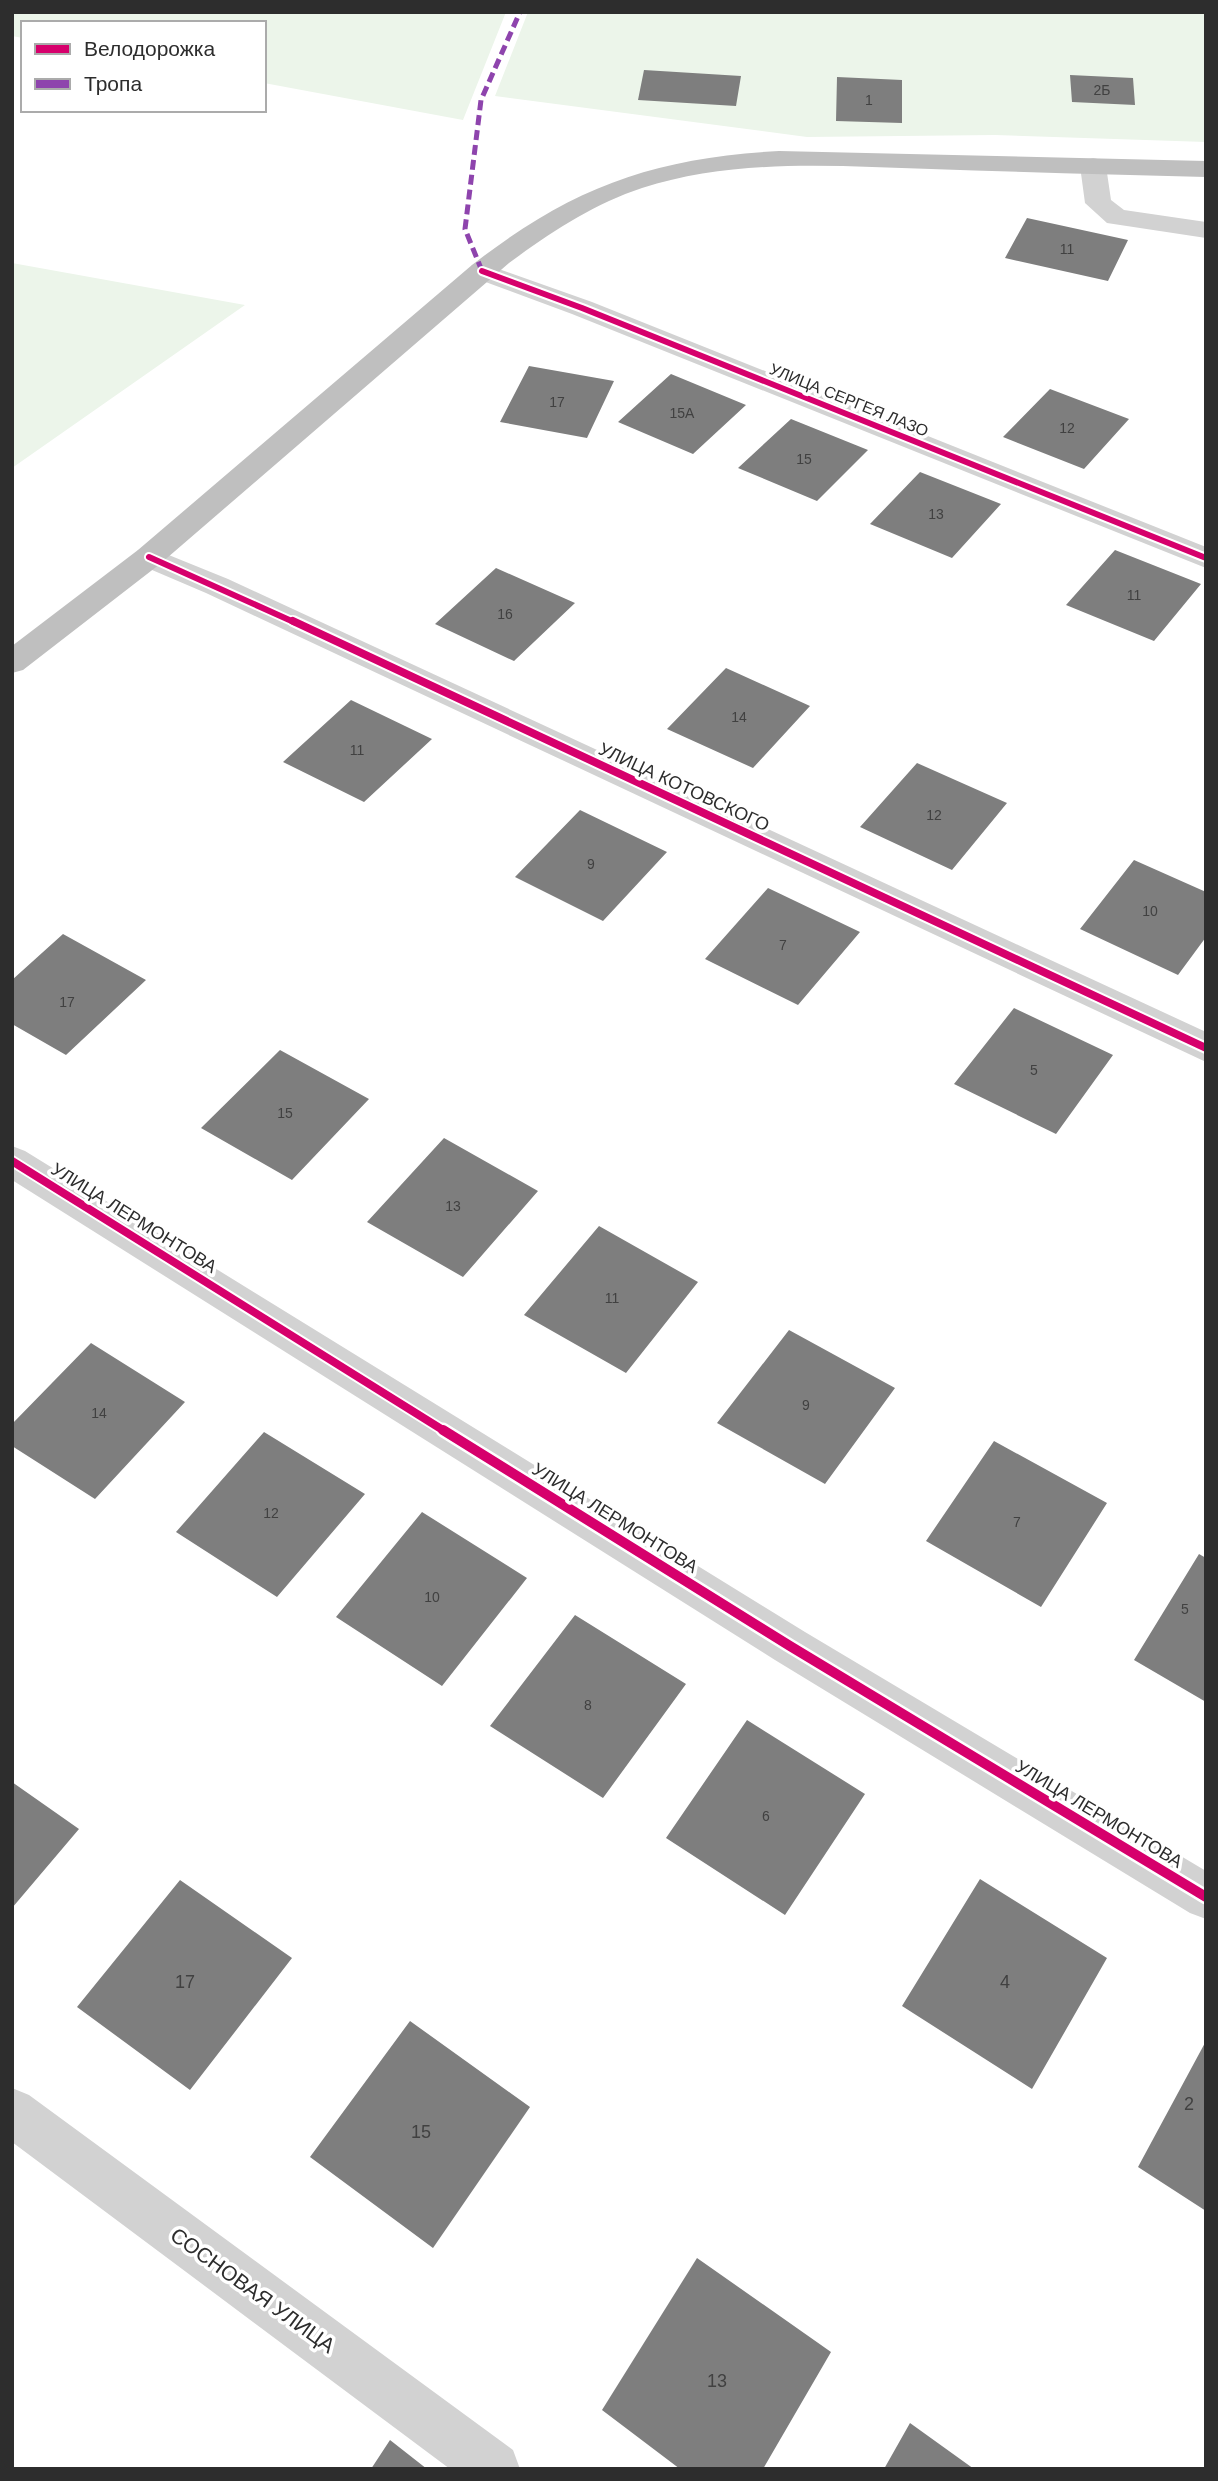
<svg xmlns="http://www.w3.org/2000/svg" width="1218" height="2481" font-family="Arial,sans-serif">
  <style>
    .green { fill: #ecf5ea }
    .building { fill: #7e7e7e }
    .lines { fill: none; stroke-linecap: round; stroke-linejoin: round }
    .minor { fill: #d2d2d2; fill-rule: evenodd }
    .highway { fill: #bfbfbf; fill-rule: evenodd }
    .quiet { stroke: #8e44ad; stroke-width: 5; stroke-dasharray: 10 5; stroke-linecap: butt }
    .cycleway-far2-casing { stroke: #fff; stroke-width: 10 }
    .cycleway-far1-casing { stroke: #fff; stroke-width: 12 }
    .cycleway-casing { stroke: #fff; stroke-width: 15 }
    .cycleway-far2 { stroke: #d6006c; stroke-width: 6 }
    .cycleway-far1 { stroke: #d6006c; stroke-width: 8 }
    .cycleway { stroke: #d6006c; stroke-width: 10 }
    .labels { text-anchor: middle; dominant-baseline: central; stroke-width: 7; stroke-linejoin: round; paint-order: stroke }
    .number-label { font-size: 14px; fill: #414141 }
    .far-street-label { font-size: 16px; fill: #2d2d2d; stroke: #fff }
    .street-label { font-size: 18px; fill: #2d2d2d; stroke: #fff }
    .near-number-label { font-size: 18px; fill: #414141 }
    .near-street-label { font-size: 21px; fill: #2d2d2d; stroke: #fff }
  </style>
  <rect width="100%" height="100%" fill="#fff"/>
  <path class="green" d="M12,12h494l-43,108 -199,-37v-60h-241v15l-11,-2z
    M528,12h678v130l-211,-7 -188,2 -312,-41z
    M12,263l233,42 -233,163z"/>
  <path class="building" d="M644,70l97,6 -5,30 -98,-6z
    M1070,75l63,3 2,27 -63,-3z
    M837,77l65,3v43l-66,-2z
    M1027,218l101,22 -20,41 -103,-23z
    M529,366l85,15 -27,57 -87,-16z
    M671,374l75,31 -53,49 -75,-32z
    M1050,389l79,30 -45,50 -81,-32z
    M791,419l77,31 -51,51 -79,-33z
    M920,472l81,32 -49,54 -82,-34z
    M1115,550l86,34 -47,57 -88,-36z
    M496,568l79,35 -61,58 -79,-37z
    M726,668l84,38 -57,62 -86,-39z
    M351,700l81,39 -68,63 -81,-40z
    M917,763l90,40 -55,67 -92,-43z
    M580,810l87,42 -64,69 -88,-44z
    M1134,860l72,32v45l-28,38 -98,-46z
    M768,888l92,44 -62,73 -93,-46z
    M63,934l83,46 -80,75 -54,-31v-44z
    M1014,1008l99,47 -57,79 -102,-50z
    M280,1050l89,49 -77,81 -91,-52z
    M444,1138l94,53 -75,86 -96,-55z
    M599,1226l99,56 -72,91 -102,-58z
    M789,1330l106,58 -70,96 -108,-61z
    M91,1343l94,59 -90,97 -83,-53v-22z
    M264,1432l101,62 -88,103 -101,-65z
    M994,1441l113,62 -66,104 -115,-66z
    M422,1512l105,66 -85,108 -106,-69z
    M1199,1554l7,4v144l-72,-42z
    M575,1615l111,69 -83,114 -113,-72z
    M747,1720l118,74 -80,121 -119,-77z
    M12,1782l67,47 -67,79z
    M980,1879l127,79 -75,131 -130,-83z
    M180,1880l112,78 -102,132 -113,-83z
    M410,2021l120,86 -97,141 -123,-91z
    M1206,2041v170l-68,-44z
    M697,2258l134,94 -68,117h-83l-78,-59z
    M910,2423l64,46h-90z
    M390,2440l37,29h-56z"/>
  <g class="lines">
    <path class="minor" d="M1093,158l9,2 4,6 5,34 13,10 82,12v16l-99,-15 -22,-20 -5,-37 4,-6z
      M482,263l110,39 614,245v21l-634,-254 -100,-37 -4,-6 4,-6z
      M149,547l79,32 978,453v30l-1000,-469 -68,-29 -4,-7 4,-7z
      M12,1146l13,5 780,481 401,239v48l-16,-6 -415,-253 -763,-480z
      M12,2088l17,7 484,355 7,19h-70l-438,-327z"/>
    <path class="highway" d="M779,151l427,10v16c-92,-2 -184,-5 -275,-8 -96,-3 -196,-11 -289,19 -49,16 -92,45 -133,75l-349,301 -137,106 -11,3v-27l126,-96 334,-285c100,-78 181,-107 307,-114z"/>
    <path class="quiet" d="M482,271l-17,-42 16,-129 39,-88"/>
    <g class="cycleway-far2-casing">
      <path id="cycleway-far2" d="M482,271l100,37 624,250
        M149,557l147,66"/>
    </g>
    <g class="cycleway-far1-casing">
      <path id="cycleway-far1" d="M293,621l913,427
        M12,1161l434,271"/>
    </g>
    <g class="cycleway-casing">
      <path id="cycleway" d="M443,1430l347,216 416,251"/>
    </g>
    <use href="#cycleway-far2" class="cycleway-far2"/>
    <use href="#cycleway-far1" class="cycleway-far1"/>
    <use href="#cycleway" class="cycleway"/>
  </g>
  <g class="labels">
    <g class="number-label">
      <text x="1102" y="90">2Б</text>
      <text x="869" y="100">1</text>
      <text x="1067" y="249">11</text>
      <text x="557" y="402">17</text>
      <text x="682" y="413">15А</text>
      <text x="1067" y="428">12</text>
      <text x="804" y="459">15</text>
      <text x="936" y="514">13</text>
      <text x="1134" y="595">11</text>
      <text x="505" y="614">16</text>
      <text x="739" y="717">14</text>
      <text x="357" y="750">11</text>
      <text x="934" y="815">12</text>
      <text x="591" y="864">9</text>
      <text x="1150" y="911">10</text>
      <text x="783" y="945">7</text>
      <text x="67" y="1002">17</text>
      <text x="1034" y="1070">5</text>
      <text x="285" y="1113">15</text>
      <text x="453" y="1206">13</text>
      <text x="612" y="1298">11</text>
      <text x="806" y="1405">9</text>
      <text x="99" y="1413">14</text>
      <text x="271" y="1513">12</text>
      <text x="1017" y="1522">7</text>
      <text x="432" y="1597">10</text>
      <text x="1185" y="1609">5</text>
      <text x="588" y="1705">8</text>
      <text x="766" y="1816">6</text>
    </g>
    <g class="far-street-label">
      <text transform="translate(849 400) rotate(22)">УЛИЦА СЕРГЕЯ ЛАЗО</text>
    </g>
    <g class="street-label">
      <text transform="translate(684 787) rotate(25)">УЛИЦА КОТОВСКОГО</text>
      <text transform="translate(134 1218) rotate(32)">УЛИЦА ЛЕРМОНТОВА</text>
      <text transform="translate(615 1518) rotate(32)">УЛИЦА ЛЕРМОНТОВА</text>
      <text transform="translate(1099 1814) rotate(31)">УЛИЦА ЛЕРМОНТОВА</text>
    </g>
    <g class="near-number-label">
      <text x="185" y="1982">17</text>
      <text x="1005" y="1982">4</text>
      <text x="1189" y="2104">2</text>
      <text x="421" y="2132">15</text>
      <text x="717" y="2381">13</text>
    </g>
    <g class="near-street-label">
      <text transform="translate(253 2290) rotate(36)">СОСНОВАЯ УЛИЦА</text>
    </g>
  </g>
  <rect width="1218" height="2481" fill="none" stroke="#2d2d2d" stroke-width="28"/>
  <rect x="21" y="21" width="245" height="91" fill="#ffffff" stroke="#ababab" stroke-width="2"/>
  <rect x="35" y="44" width="35" height="10" fill="#d6006c" stroke="#ababab" stroke-width="2"/>
  <text x="84" y="56" font-size="21" fill="#2d2d2d">Велодорожка</text>
  <rect x="35" y="79" width="35" height="10" fill="#8e44ad" stroke="#ababab" stroke-width="2"/>
  <text x="84" y="91" font-size="21" fill="#2d2d2d">Тропа</text>
</svg>
